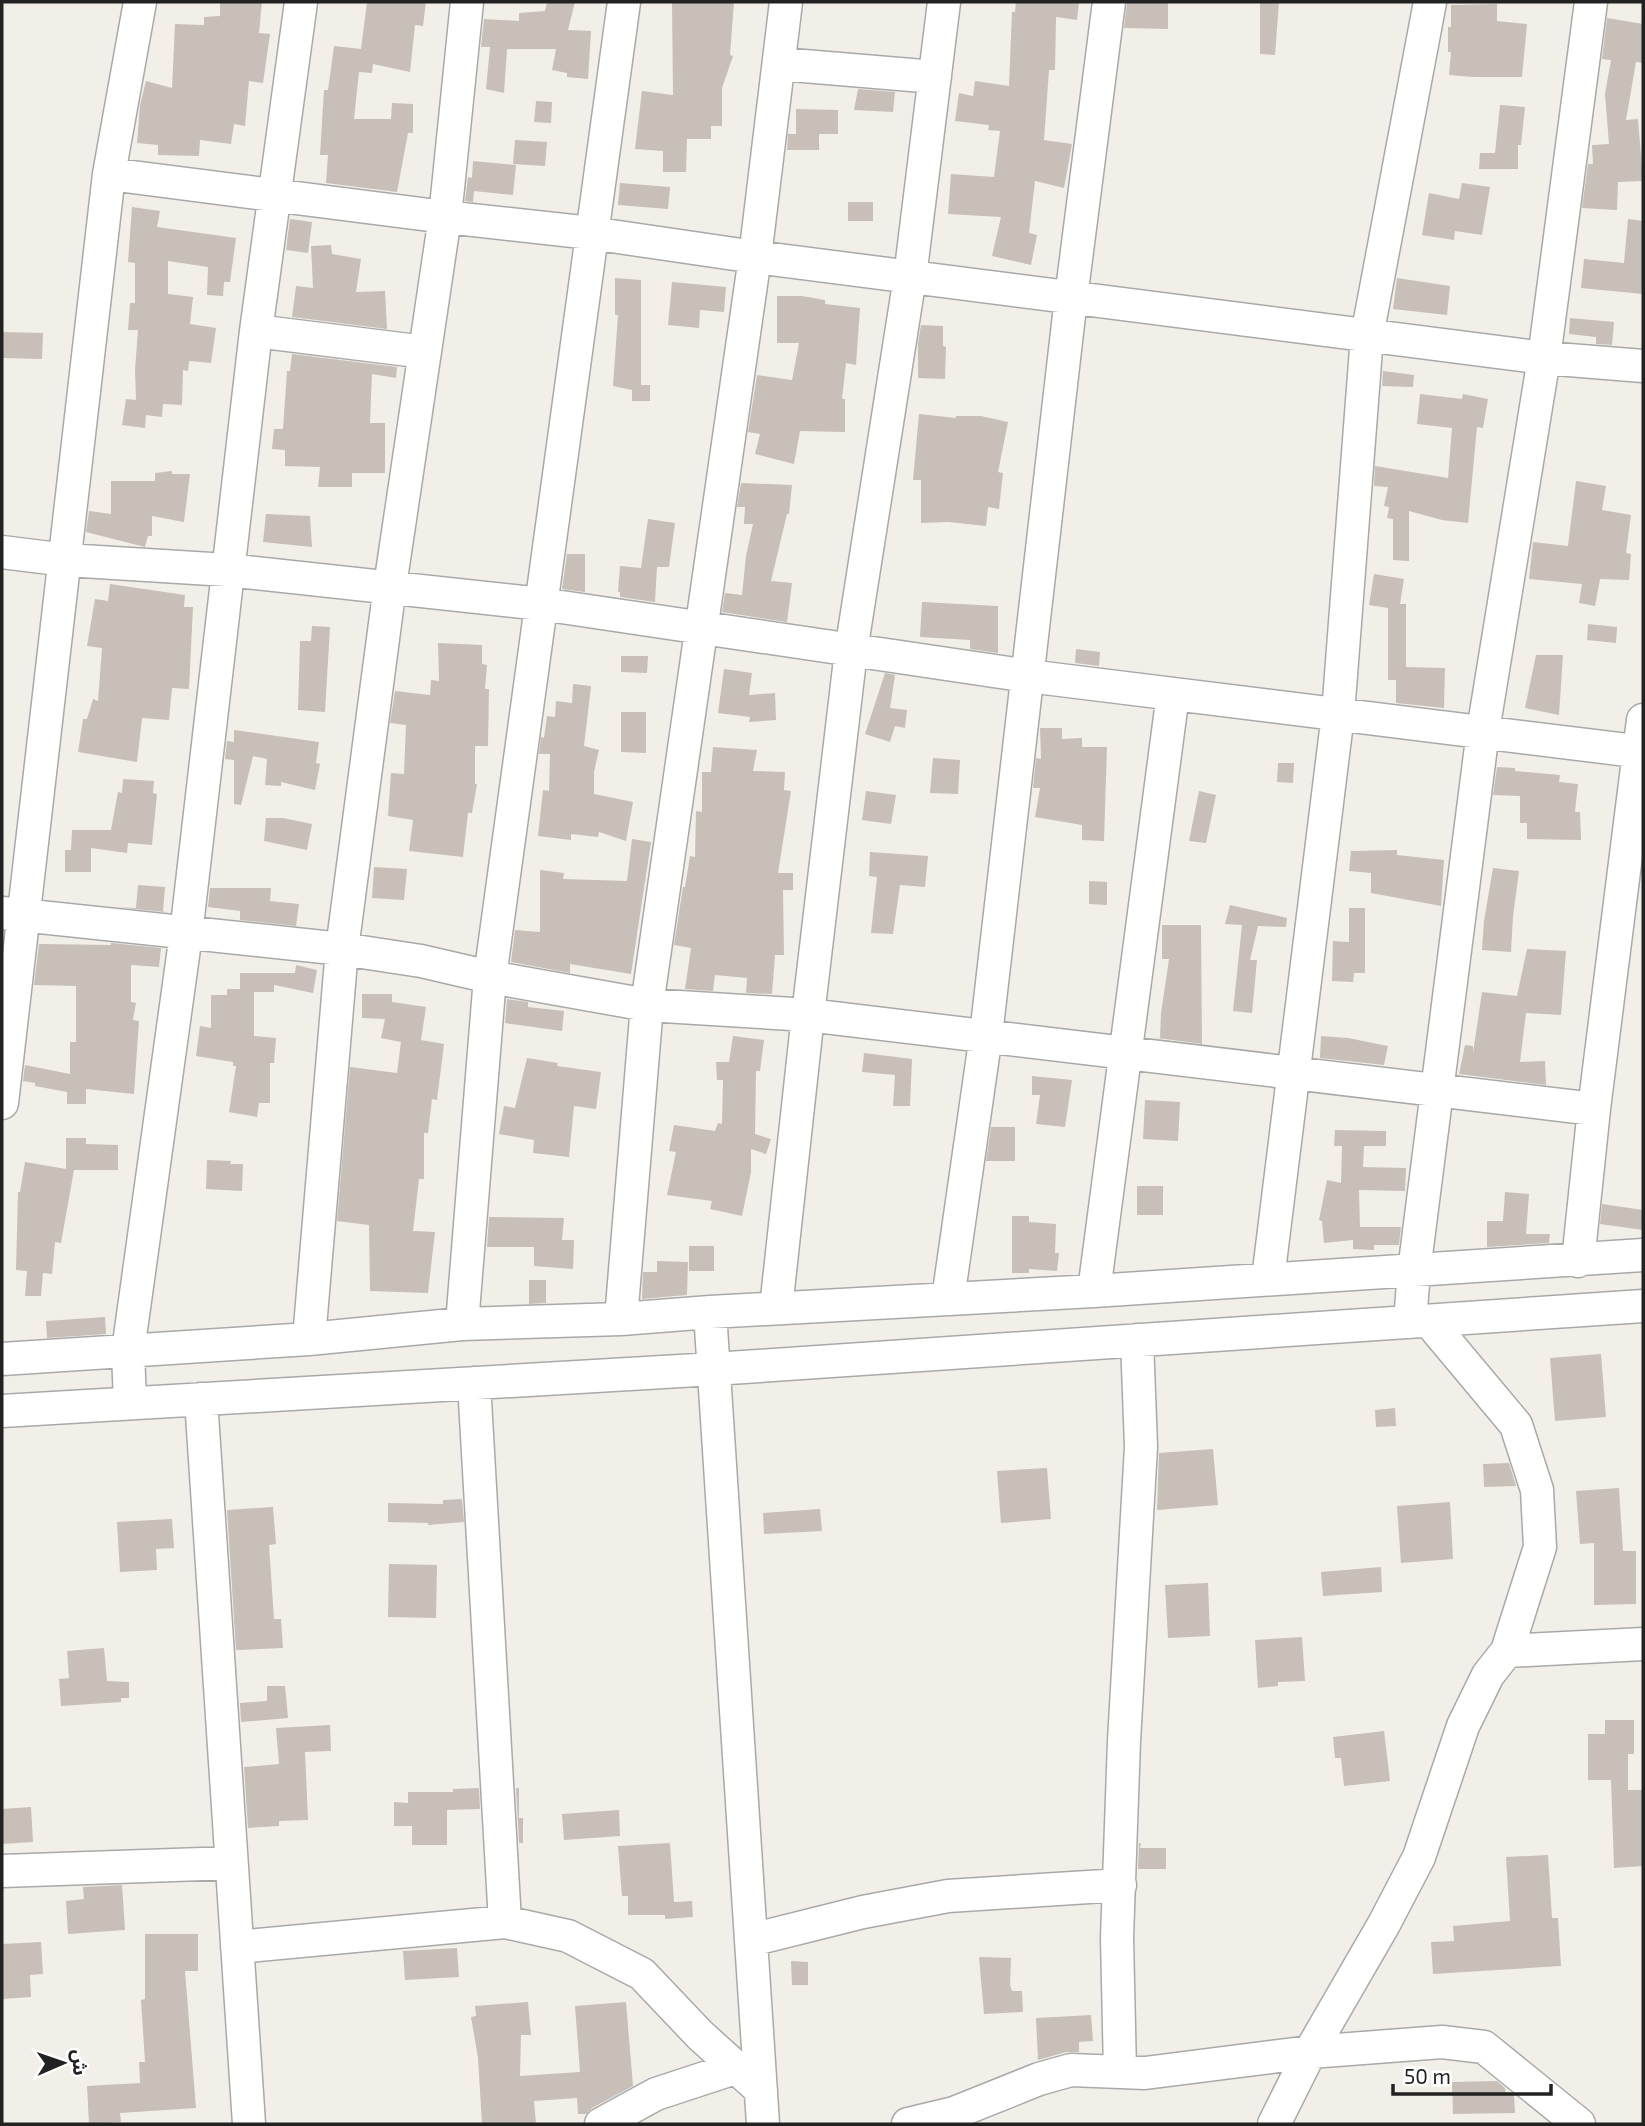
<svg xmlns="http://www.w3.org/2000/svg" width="1645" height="2126" font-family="'Exo 2','Noto Sans Arabic',sans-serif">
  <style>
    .building { fill: #c7bfb8 }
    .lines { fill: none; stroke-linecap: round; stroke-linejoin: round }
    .minor-casing { stroke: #a9a9a9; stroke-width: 35 }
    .minor { stroke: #fff; stroke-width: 32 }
  </style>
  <rect width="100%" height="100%" fill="#f2efe9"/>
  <path class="building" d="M220,2h42l-3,31 11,1 -7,49 -14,-2 -4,45 -11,-2 -3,20 -31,-4 -1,16 -41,-1v-10l-21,-2 3,-38 6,-24 26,7 3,-64 29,1v-8l16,-1z
    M367,2h59l-3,24 -8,-1 -5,47 -37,-8 -1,9 -13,-1 -5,47h37l1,-16 21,1v29h-5l-11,59 -71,-9 2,-28h-8l4,-65h4l6,-44 27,3z
    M547,2h28l-7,28 23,1 -3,48 -21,-2v-4l-15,-3 4,-21h-49l-3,44 -18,-4 4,-42h-9l3,-28 35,2v-8l26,-2z
    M672,2h62l-4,53 3,1 -11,32v38h-11v13h-24l-1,33h-23v-21l-28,-2 7,-58 31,4z
    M1016,2h63l-2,18 -21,-3 -1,53h-6l-5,70 28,4 -8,44 -29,-7 -6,52 8,2 -6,30 -39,-9 9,-39 -53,-3 3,-40 43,3 6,-46 -12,-1 1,-5 -34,-4 4,-28 14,3 2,-15 34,5 3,-74h3z
    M1127,2h41v27l-44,-1z
    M1260,2h19l-4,53 -15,-1z
    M1497,4v17l30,3 -5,53h-49l-24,-2 2,-23h-3v-25h3v-22z
    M1607,18l36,6v39l-7,-1 -10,58 12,-1 5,62 -25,1 -1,28 -35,-2 6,-44h5l-1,-19 17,-1 -4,-50 6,-34 -9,-1z
    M858,89l37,3 -2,20 -39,-2z
    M536,101l16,1 -1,21 -17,-1z
    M1500,105l25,2 -4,38h-3v24h-39l1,-16h15z
    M796,109l42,1v24h-19v16h-32l1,-16h8z
    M515,140l32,2 -2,24 -32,-2z
    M473,161l43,4 -3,30 -39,-4 -1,11 -8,-1 3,-24 4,1z
    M620,183l50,4 -2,22 -50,-4z
    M1462,183l28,4 -8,48 -27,-4 -1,9 -32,-5 7,-42 30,6z
    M848,202h25v19h-25z
    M132,207l28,4 -3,16 79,11 -6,44h-6l-1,14 -16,-1 1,-28 -40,-6v33l25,3 -3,27 26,4 -5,35 -22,-2 -1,10 -5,-1 -1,35 -19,-1 -1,13 -16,-2 -1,13 -23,-3 4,-26 10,1 -1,-30 3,-40h-10l2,-27h5v-40l-7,-1z
    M290,219l22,3 -4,31 -22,-3z
    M1628,219l15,2v73l-62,-6 3,-29 40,4z
    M331,245l1,9 29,5 -5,33 29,-1 2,38 -95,-12 4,-31 17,2 -2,-42z
    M615,278l26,2v105h9v16h-18v-11l-19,-4 5,-71h-3z
    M1397,278l53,8 -3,29 -54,-6z
    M672,282l54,5 -2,25 -24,-2 -1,18 -31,-3z
    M777,296h25l23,4v4l35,4 -4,57 -10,-2 -4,36h3v33l-45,-1 -6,33 -39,-10 5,-20 -12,-2 9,-57 35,5 7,-37h-22z
    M1570,318l44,4 -2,23 -16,-1v-7l-27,-3z
    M921,325l22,1v20l3,1 -1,32 -27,-1v-35z
    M2,332l41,1 -1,26 -40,-1z
    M292,354l105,13 -1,11 -24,-4 -2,49h15v50h-33v14h-34l2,-20 -35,-1v-16l-13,-1 2,-20h9l4,-58h3z
    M1383,371l31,4 -1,12 -31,-1z
    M1420,394l42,5 1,-5 25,5 -5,29 -6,-1 -9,96 -26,-3 -33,-9v50l-16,-1v-41l-6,-1 2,-11 -5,-1 4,-19 -14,-1 1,-20 73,12 4,-50 -35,-4z
    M919,414l37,4v-2h25l27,6 -10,50 5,1 -4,36 -11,-2 -2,19 -38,-4 -27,1v-43h-8z
    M172,471v3h18l-6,48 -32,-6v20h-4l-3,11 -59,-15 3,-21 22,3v-33h44v-8z
    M1576,481l30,5 -4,24 29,5 -5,38 5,1 -2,26 -29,-1 -5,27 -16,-3 3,-19 -53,-5 4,-37 35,4z
    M741,483l51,2 -3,29h-2l-16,67 21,2 -5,39 -65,-10 3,-19 17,2 4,-39 7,-32h-9l1,-17h-8z
    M266,514l44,2 2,31 -49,-5z
    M648,519l27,4 -6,44h-12l-2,35 -35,-5v-5h-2l2,-26 21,2z
    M567,554h18v38l-23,-3z
    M1374,574l30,5 -4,25h6v63l39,1 -1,40 -48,-5v-23h-8v-72l-19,-3z
    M110,584l75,11 -1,12h9l-4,82 -17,-1 -3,32 -27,-2 -5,44 -59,-10 5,-33h4l6,-20 5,2 4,-53 -15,-2 8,-47 13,2z
    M922,602l76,4v47l-28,-4v-9l-50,-3z
    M1588,624l29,3 -1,16 -29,-3z
    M312,626l18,1 -5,85 -27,-2 2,-69h11z
    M438,643l44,2v19l5,1 -2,24h4l-1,57h-13v38h2l-5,29h-4l-5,44 -54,-6 4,-31 -25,-4 3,-43 13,1 2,-49 -16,-2 5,-32 35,4 1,-15 8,1z
    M1076,649l24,3 -1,14 -24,-3z
    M1536,655h27l-4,60 -34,-7z
    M621,656h27l-1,17 -26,-1z
    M724,669l28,4 -3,22 26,-2 1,27 -27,2 1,-5 -32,-4z
    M885,673l10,2 -5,33 17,2 -2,18 -10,-2 -5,16 -25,-8z
    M573,684l18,2 -7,60 15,4 -5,22v22l39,8 -7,39 -27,-9 -1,5 -27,-3v6l-33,-4 5,-46 6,1 1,-37h-11l2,-17 3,1 3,-22 8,1 1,-16 16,2z
    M621,712h25v41l-25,-1z
    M1040,728h22v11l20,-1v9h25l-3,94 -22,-1v-15l-47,-8 5,-29h-7l3,-30 5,1z
    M234,730l85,12 -3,21 4,1 -5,26 -34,-8v4l-16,-1 2,-26 -14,-3 -12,49 -7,-1v-44l-9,-1 2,-18 7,1z
    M713,747l44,3 -4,21 32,1 -1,18 7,1 -13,82h15v17h-10l1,65h-9l-3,39 -26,-1 1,-15 -32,-3 -2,16 -28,-2 6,-41 -17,-3 9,-58h2l5,-31 5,1 1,-46 6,1v-40h9z
    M933,758l27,2 -2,34 -28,-1z
    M1278,763h16l-1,20 -16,-1z
    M1497,767l18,1v3l45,4 -1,7 19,2 -3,28h5l1,28 -54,-1v-16h-7v-27l-27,-1z
    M123,779l31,2 -1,12 4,1 -5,51 -24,-2 -1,10 -36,-5v24h-26v-22h6l1,-20h39l7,-38 4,1z
    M866,791l30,4 -5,29 -29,-4z
    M1199,791l17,4 -10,48 -17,-2z
    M266,818h17l29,6 -5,26 -43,-9z
    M632,839l19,3 -20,132 -61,-10v9l-59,-11 4,-32 25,2v-62l24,3 -1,6 64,2z
    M1397,850v5l47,5 -3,46 -70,-13v-20l-22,-2 2,-20z
    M870,852l58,4 -3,31 -25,-2 -7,49 -22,-1 6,-56 -8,-1z
    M374,867l33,2 -3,31 -32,-2z
    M1493,868l26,3 -6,45 -2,36 -29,-2 2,-29z
    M1089,881l18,1v23l-18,-1z
    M138,885l27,2 -2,24 2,1 -49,-5 20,1z
    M210,888h61l-1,13 29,3 -3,22 -56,-6v-9l-32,-4z
    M1230,905l57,13 -1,9 -28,-1 -8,34h7l-5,53 -19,-2 9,-86 -17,-1z
    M1349,908h16v65h-11l-1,9 -21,-1 1,-40 16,1z
    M1162,925h39l1,119 -52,-7 10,1 1,-25 8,-54h-7z
    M111,943l50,5 -2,19 -28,-2v37l5,1 -3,17 6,1 -5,73 -48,-5v15h-19v-12l-32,-6v-3l-12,-2 2,-16 45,9v-32h6v-56l-42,-1 5,-41 72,1z
    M1527,949l39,2 -5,64 -35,-2 -6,49 25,-1 1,24 -87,-11 6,-29 8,1v7l9,-61 35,4z
    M296,965l21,5 -4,23 -39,-8v7h-20v44l22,2 -2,25h-4v40h-11l-2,14 -28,-5 7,-46h-3v-4l-37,-6 4,-30 11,2v-33h16v-6h13v-16h55z
    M362,994h30v8l34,5 -5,33 23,4 -7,56 -5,-1 -4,34h-4v46h-5l-6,52 22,1 -7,61 -58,-2 -1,-66 -32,-4 13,-154 47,6 4,-31 -20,-4 4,-19 -23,-1z
    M507,999l21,3v5l36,4 -2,20 -57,-8z
    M733,1036l31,4 -4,31h-4l-1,63 16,5 -5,15 -15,-5v23l-9,44 -32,-7 2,-8 -45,-6 9,-43 -7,-1 5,-26 41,6 3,-8 4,1 1,-44h-6l-1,-18h13z
    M1321,1036l27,2 40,8 -4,19 -64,-7z
    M864,1053l48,6 -2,47h-17l2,-31 -33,-3z
    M527,1058l31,5 -1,3 44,6 -5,37 -22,-3 -5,51 -36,-4 1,-13 -35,-6 5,-28 11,2z
    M1032,1076l40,4 -7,47 -29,-3 4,-29h-8z
    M1145,1100l35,2 -2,39 -35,-2z
    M991,1127h24v34h-29z
    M1335,1130l51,1v15h-22l-1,21 43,1 -1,23 -46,-1 1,37h41l-2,18h-25v5l-21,-1v-9l-29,3 -2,-22 -3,-1 8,-40 14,3 1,-37h-8z
    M66,1138h20v6l32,1v25h-47h3l-13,73 -6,-1 -3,32 -9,-1 -2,23h-16l2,-25 -11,-1 2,-78h2l5,-30 41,7z
    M207,1160l24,1 -1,3h13l-1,27 -36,-2z
    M1137,1186h26v29h-26z
    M1505,1192l24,2 -3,40h24l-1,9 -62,4v-26h16z
    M1602,1204l41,6v20l-43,-6z
    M1012,1216h17v6l27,2 -1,29h4l-2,18 -28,-2v4h-17z
    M489,1217l75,1 -2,22h12l-1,29 -39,-3v-19h-47z
    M689,1246h25v25h-25z
    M657,1261l31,1 -1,33 -45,4 1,-27h14z
    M529,1280h17v23l-17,1z
    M105,1317l1,17 -59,4 -1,-17z
    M1601,1354l5,63 -51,4 -5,-63z
    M1395,1408l1,18 -20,1 -1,-17z
    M1213,1449l5,56 -61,5 2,-57z
    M1509,1463l7,23 -32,1 -1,-23z
    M1047,1468l4,51 -50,4 -4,-52z
    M1619,1488l4,63h13v53l-42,1v-62l-14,1 -4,-53z
    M462,1499l2,23 -36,3v-2l-40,-1v-19l55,1v-4z
    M1450,1502l3,57 -52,4 -4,-57z
    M273,1507l3,37 -7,1 5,74h7l2,29 -47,2 -9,-140z
    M820,1509l2,22 -58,3 -1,-21z
    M172,1519l2,29 -18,1 1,21 -37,2 -3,-50z
    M389,1564l48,1 -1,53 -48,-1z
    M1381,1567l1,25 -59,4 -2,-24z
    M1208,1583l2,53 -42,2 -3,-53z
    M1302,1637l3,44 -27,1v4l-20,2 -3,-48z
    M104,1648l3,33 22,1v16h-8v4l-60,4 -2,-27 10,-1 -2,-27z
    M267,1686h18l3,32 -47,4 -1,-19 27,-2z
    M1605,1720h29v34h-6v36h15v76l-29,2 -3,-88h-23v-46h17z
    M330,1725l1,26 -26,1 3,68 -29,1v5l-31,2 -4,-61 35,-3 -3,-36z
    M1384,1731l6,50 -46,5 -3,-28h-6l-2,-21z
    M479,1788l1,21 -33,1v35h-35v-19h-18v-24l14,1v-11h45v-3z
    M516,1788h3v30h4v25h-4z
    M31,1807l2,35 -31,2v-35z
    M619,1810l1,26 -56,4 -2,-26z
    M670,1843l4,59 18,-1 1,16 -28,2v-4h-37v-19h-6l-4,-50z
    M1139,1843h2l-1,5h26v21h-28z
    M1548,1855l4,63h6l3,48 -128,8 -2,-32 23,-1 -1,-15 57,-5 -4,-64z
    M122,1885l3,45 -57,4 -2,-33 18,-2 -1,-12z
    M145,1934h53v37h-13l11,137 -76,5 1,9 -32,2 -2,-38 53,-3 -1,-21h6l-4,-62 4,-1z
    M41,1942l2,32 -13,1 1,22 -29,2v-55z
    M457,1948l2,29 -54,3 -2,-29z
    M979,1957l32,1 -1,27 2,6h10l1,21 -39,2z
    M791,1961l17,1v23h-16z
    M528,2002l3,33h-10l-1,41 60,-4 -5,-66 51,-4 7,84 -41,22 -6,6h-8l-1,-16 -43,3 2,23h-54l-4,-66 -7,-41 5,-1 -1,-10z
    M1091,2015l2,26 -14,1v10h-13l-28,8 -2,-42z
    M1497,2081l8,7 1,6 8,1 1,18 -62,1 -1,-32z"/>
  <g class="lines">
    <g class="minor-casing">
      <path id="minor" d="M780,64l155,13
        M109,174l336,43 146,16 164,24 789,101 99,8
        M256,331l169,21
        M2,552l64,8 161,10 314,34 487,72 615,76
        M2,913l340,36 79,12 69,16 157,28 161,10 786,94
        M2,1103l107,-929 31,-172
        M1578,1261l16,-152 49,-389
        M1268,1279l70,-565 29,-378 63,-334
        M1094,1291l79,-597
        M948,1299l38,-264 85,-737 38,-296
        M776,1308l32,-293 43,-364 59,-374 34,-275
        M710,1312l53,812
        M621,1319l26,-314 108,-748 31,-255
        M1410,1322l4,-51 69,-540 61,-373 47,-356
        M462,1324l28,-347 134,-975
        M309,1339l33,-390 48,-363 55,-369 22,-215
        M2,1359l307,-20 153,-15 159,-5 89,-7 384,-21 549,-36
        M474,1383l31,539
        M201,1399l48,725
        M130,1403l-2,-52 58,-417 70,-603 45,-329
        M2,1411l712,-42 929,-63
        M1507,1651l136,-7
        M2,1871l229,-8
        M751,1940l112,-28 85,-16 172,-11
        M237,1947l268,-25 63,14 74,38 58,61 61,55
        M1120,2072l-3,-134 7,-197 17,-294 -4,-107
        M601,2124l55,-30 79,-26
        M908,2124l46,-11 85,-34 32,-9 74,3 165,-21 132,-10 42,5 95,77
        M1274,2124l36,-72 74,-128 35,-67 44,-131 25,-51 19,-24 33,-104 -3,-57 -21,-65 -87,-104"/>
    </g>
    <use href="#minor" class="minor"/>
  </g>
  <rect width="1645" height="2126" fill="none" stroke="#222222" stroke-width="7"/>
  <g transform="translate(63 2063) rotate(88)" stroke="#ffffff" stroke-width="5" paint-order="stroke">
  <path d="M0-5L12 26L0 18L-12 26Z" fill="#222222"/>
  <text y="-10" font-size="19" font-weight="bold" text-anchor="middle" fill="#222222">ش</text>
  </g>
  <path d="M1393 2084v10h158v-10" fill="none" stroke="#222222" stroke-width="3.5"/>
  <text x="1404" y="2084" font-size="21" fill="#222222" stroke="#ffffff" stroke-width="5" paint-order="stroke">50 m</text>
</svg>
